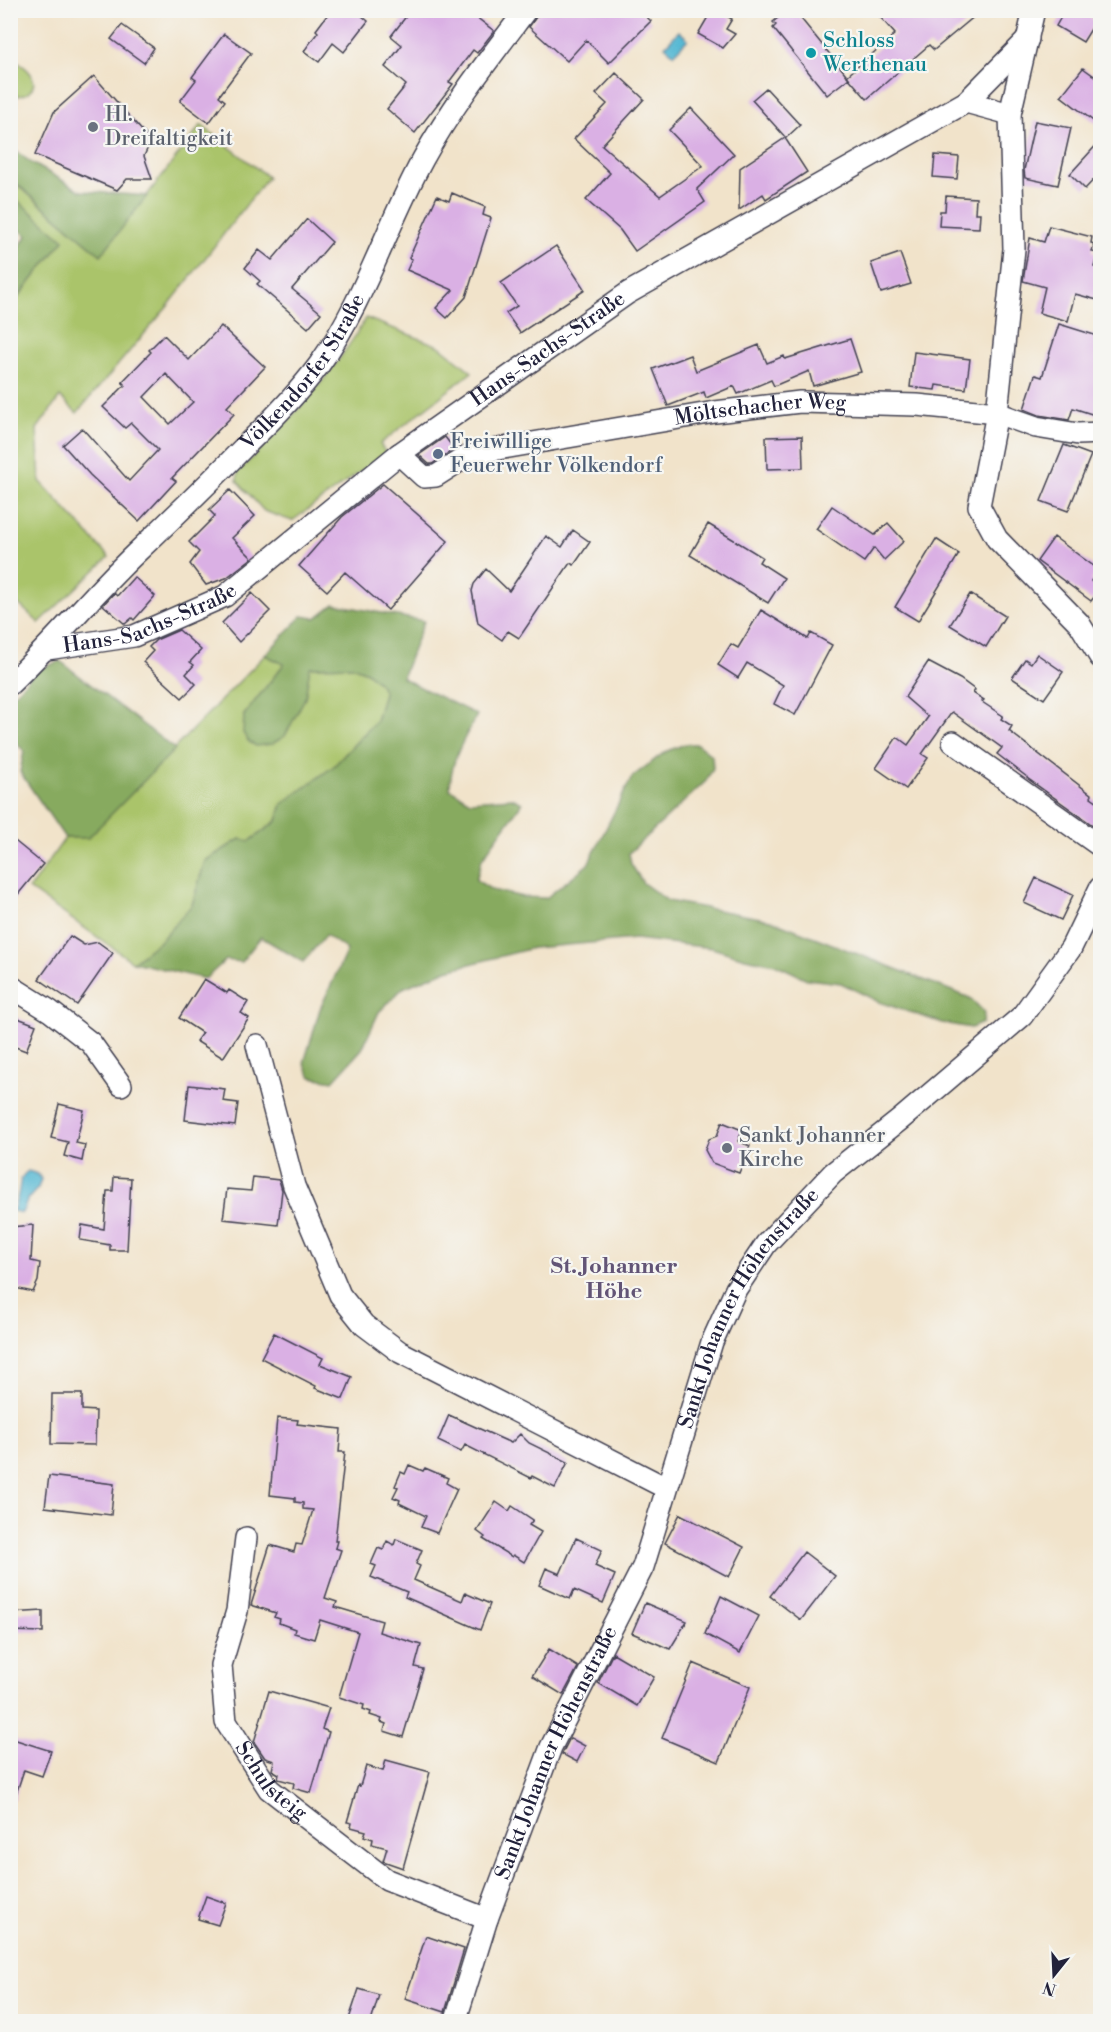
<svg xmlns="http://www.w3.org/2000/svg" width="1111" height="2032" font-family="'Libre Bodoni',serif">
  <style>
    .green { fill: #aac46a; stroke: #667352; stroke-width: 1.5 }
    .forest { fill: #87aa5e; stroke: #54664c; stroke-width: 1.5 }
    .water { fill: #55b8d3; stroke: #3c6d87; stroke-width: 1.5 }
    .building { fill: #dab0e4; fill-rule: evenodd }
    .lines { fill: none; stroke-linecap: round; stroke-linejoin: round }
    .minor-casing { stroke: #413f50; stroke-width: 24 }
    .minor { stroke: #fff; stroke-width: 21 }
    .culture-dot { fill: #0f9aa8; stroke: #f6f6f2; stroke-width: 2 }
    .worship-dot { fill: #6b7280; stroke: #f6f6f2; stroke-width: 2 }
    .service-dot { fill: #5c6f8a; stroke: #f6f6f2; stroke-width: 2 }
    .labels { text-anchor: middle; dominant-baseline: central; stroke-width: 4.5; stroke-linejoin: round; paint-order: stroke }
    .culture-label { font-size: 21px; fill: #0d838f; stroke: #f6f6f2; text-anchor: start }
    .worship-label { font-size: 21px; fill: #5b616d; stroke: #f6f6f2; text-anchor: start }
    .street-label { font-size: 21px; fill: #22223b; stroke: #f6f6f2 }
    .service-label { font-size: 21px; fill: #4e5e75; stroke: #f6f6f2; text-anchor: start }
    .neighbourhood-label { font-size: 22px; font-weight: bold; fill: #625476; stroke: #f6f6f2 }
  </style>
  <rect width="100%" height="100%" fill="#f6f6f2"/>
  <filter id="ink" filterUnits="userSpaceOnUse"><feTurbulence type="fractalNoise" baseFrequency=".0167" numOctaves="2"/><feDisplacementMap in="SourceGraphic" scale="12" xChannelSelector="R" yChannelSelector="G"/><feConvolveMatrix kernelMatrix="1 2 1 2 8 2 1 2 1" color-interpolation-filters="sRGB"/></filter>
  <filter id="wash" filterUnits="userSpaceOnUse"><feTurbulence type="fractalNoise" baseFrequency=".008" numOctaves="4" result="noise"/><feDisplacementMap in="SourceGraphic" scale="24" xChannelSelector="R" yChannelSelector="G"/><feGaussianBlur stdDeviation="1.35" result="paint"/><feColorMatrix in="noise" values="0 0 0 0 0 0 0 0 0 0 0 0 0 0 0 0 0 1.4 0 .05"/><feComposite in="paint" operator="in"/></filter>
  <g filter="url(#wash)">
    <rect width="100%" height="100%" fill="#f1e3ca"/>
    <path class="green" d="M11,57c6,5 18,11 21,19 7,14 -10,25 -21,17z
      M201,125l67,52 -100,129 -91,107 -17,-16 -23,32 3,52 69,76 -70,66 -28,-26v-291l53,-66 -53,-45 -1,-16 91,76z
      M366,318l73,28 33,26 -92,72 6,9 -94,68 -28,-10 -27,-30 1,-9c48,-48 94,-95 128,-154z
      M265,655l19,9 -40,51 61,-17 4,-31 43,-1 15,6 13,12 4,9 -8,28 -42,45 -52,38 -5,16 -27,21 -10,-2 -35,22 -13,44 -31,35 -28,22 -104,-73 36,-51 23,-1z"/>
    <path class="forest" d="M10,147l22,16 49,28 66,5 -46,59 -90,-76z
      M11,195l53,45 -53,66v-50l16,-20 -16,-13z
      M334,604l90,17 -22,57 75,37c-13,24 -27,46 -27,74l20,12 42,-3 10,5 -40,56 -6,21 16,10 31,7 23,1 42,-34 44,-87 33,-25 20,-8h12l15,12 1,12 -7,13 -77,72 2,11 12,19 25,18 103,19 199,78 14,14 -1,11 -12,5 -29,-5 -63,-21 -38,-19 -34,-4 -32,-15 -30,-6 -33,-10 -77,-9 -102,9 -86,22 -44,18 -24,24 -17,37 -29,32 -22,-4 -7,-14 16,-54 27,-59 -21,-15 -23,27 -42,-25 -20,25 -15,-2 -21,19 -72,-17 28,-22 31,-35 13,-44 35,-22 10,2 27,-20 5,-17 52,-38 42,-45 8,-28 -4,-9 -13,-12 -15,-6 -42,1 -5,31 -20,38 -13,8 -16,2 -7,-4 -6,-9 1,-18 40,-51 -19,-9 37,-39 14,2z
      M60,661l115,88 -87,89h-23l-45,-66 4,-21 -13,-14 -1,-39 27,-28z"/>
    <path class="water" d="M679,31l9,8 -14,15 -9,-8z
      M28,1171l10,3 3,5 -3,9 -10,11 -6,14 -9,-2c1,-6 4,-10 5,-16 3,-11 0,-17 10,-24z"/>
    <g id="blocks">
      <path class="building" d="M331,10h24l13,11 -24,31 -11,-9 -14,19 -15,-11 14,-19 -2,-2z
        M411,10h56l27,21 -17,22 -4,-3 -24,32 4,2 -38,49 -28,-24 19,-24 -21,-18 17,-22 -11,-9z
        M541,10h98l12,11 -42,42 -23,-23 -19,21 -38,-34z
        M712,10h4l16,9 -6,10 9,5 -12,14 -25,-14z
        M788,10h6l55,68 -22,17 -54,-67 3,-3 -3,-3z
        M874,10h108l-48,40 -5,-5 -62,54 -20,-23 48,-42z
        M1065,10h12l19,11 -13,21 -27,-16z
        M122,25l32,23 -10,15 -33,-24z
        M224,34l27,19 -32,43 6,5 -16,22 -29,-22 16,-21 -4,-3z
        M1083,68l18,13v46l-40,-31z
        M616,73l28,26 -42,46 58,51 43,-30 -34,-36 22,-22 43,46 -37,35 8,13 -70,49 -15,-21 -34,-30 24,-27 -36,-34 33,-35 -11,-10z
        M94,76l57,65 -7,15 8,23h-25l-10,11 -82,-35 19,-43z
        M766,88l34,37 -14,13 -34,-38z
        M1035,121l36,7 -13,57 -33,-7 -1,-8z
        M785,138l22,34 -41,27 -3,-5 -24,16 1,-42z
        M1101,140v32l-16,17 -15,-15z
        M935,155l24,2 -2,22 -24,-2z
        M452,193l33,14 -2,8 8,3 -25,79 -19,21 -11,-10 17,-18 -46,-20 5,-11 -3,-1 28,-62 12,5z
        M946,196l30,2 -1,15h5l-1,15 -40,-2 1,-15h5z
        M307,219l25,23 -40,47 29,24 -13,15 -51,-44 3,-3 -15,-13 14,-18 13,10z
        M1049,226l43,11 -1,6 3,1 -2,8 6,1 -4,14 7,2v32l-26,-7 -7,27 -29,-8 6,-26 -22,-6 7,-43 14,4z
        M556,246l29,44 -65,43 -14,-20 11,-7 -16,-23z
        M900,253l11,31 -30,9 -10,-30z
        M1059,324l42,13v80l-28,-9 -4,12 -30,-5 -15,-6 11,-34 7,2z
        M221,326l44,41 -38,40 7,7 -62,64 4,3 -37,40 -49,-46 -27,-30 19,-17 47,53 29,-31 -27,-27 -6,5 -22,-21 22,-22 -3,-3 29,-30 -2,-2 15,-15 25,25zM166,374l27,28 -23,22 -26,-27z
        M850,339l11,33 -48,14 -4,-15 -35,15 -3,-6 -33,14 -4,-8 -28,12 -2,-6 -36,14 -15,-37 37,-14 6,16 63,-26 8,18 17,-7 1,3z
        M914,352l56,7 -4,30 -30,-4 -1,5 -25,-3z
        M802,436l1,32 -36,1 -1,-32z
        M445,437l9,12 -22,15h-3l-10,-9z
        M1064,445l27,10 -23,56 -27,-10z
        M383,484l65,57 -60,69 -43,-38 -18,19 -28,-25 43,-49z
        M230,490l25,26 -23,22 20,20 -26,20 -20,7 -16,-21 9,-12 -10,-10 26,-26 -6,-6z
        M832,506l43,29 13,-12 16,18 -20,19 -10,-12 -10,14 -48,-33z
        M708,524l54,33 -3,5 25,16 -16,25 -78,-48z
        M573,530l17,12 -16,23 -4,-2 -51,75 -11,-7 -6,9 -24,-17 -6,-32 2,-7 12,-15 23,22 37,-55 16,11z
        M1054,537l45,33 -8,11 9,9 -9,11 -54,-40z
        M936,539l23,15 -41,67 -23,-14z
        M134,577l21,19 -21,24 -2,-2 -7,6 -22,-19 11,-12 3,3z
        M252,593l18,18 -31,31 -17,-19z
        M970,594l35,22 -19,31 -36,-22z
        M761,610l47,29 3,-6 21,12 -37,70 -21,-11 9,-19 -36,-22 -9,15 -20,-13 13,-21 7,4z
        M179,630l22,20 -11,12 4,3 -8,9 10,10 -14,14 -39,-36 10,-11 -4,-4 7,-7z
        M1037,654l26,18 -19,27 -32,-21 13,-19 6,4z
        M928,662l32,17 15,11 -2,3 11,7 -2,2 21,14 -2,3 11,7 -3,5 83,64 -1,2 10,7v27l-74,-53v-1l-30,-23 5,-6 -50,-36 -30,42 6,4 -22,31 -30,-21 21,-31 11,8 20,-28 -23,-20z
        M10,837l33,27 -33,40z
        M1036,878l37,17 -12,25 -37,-17z
        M70,936l14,9 14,-3 15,11 -36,52 -38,-26z
        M204,979l23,14 2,-3 19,12 -7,11 8,5 -26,40 -27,-17 6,-8 -23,-15z
        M10,1015l26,10 -10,26 -16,-6z
        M189,1085l36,4 -2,12 15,2 -3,23 -50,-6z
        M59,1104l25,6 -8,33 9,2 -3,16 -18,-5 4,-14 -17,-4z
        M722,1122l20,8 -4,11 12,5 -11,27 -27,-10 -7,-13 4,-11 8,-3z
        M114,1177l17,1 -4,72h-17v-5l-30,-5 2,-15 22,4 3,-38h6z
        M253,1177l26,3 3,10 -4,35 -55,-6 4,-30 24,2z
        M33,1225l-2,36 9,2 -2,18 -5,11 -23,-5v-60z
        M274,1333l49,25 -3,6 32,13 -9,22 -28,-11 1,-2 -55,-28z
        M52,1394h30v16l14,1 -1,34 -44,-1z
        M449,1415l62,28 9,-9 9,9 39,19 -13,26 -23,-12 -1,2 -66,-33 -4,7 -23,-11z
        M277,1418l21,2 -1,4 44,5 -2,23h6l-10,89h2l-2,7 6,2 -16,48 12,4 -2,5 47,14 -3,11 42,13 -6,22 8,2 -20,68 -19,-6 2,-7 -5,-2 1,-3 -12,-4 1,-3 -8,-3 1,-4 -25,-8 19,-65 -38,-12 -6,19 -20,-6 1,-4 -16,-6 1,-4 -6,-2 2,-4 -25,-8 19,-60 24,7 2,-8 6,1 11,-35 -10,-1v-6l-8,-1v-4l-25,-3z
        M409,1465l14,6 2,-3 23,10 -2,5 11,6 -20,44 -16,-6 5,-11 -27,-13 1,-3 -7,-3 5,-10 -3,-1 6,-14 4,2z
        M49,1476l65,8 -3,31 -66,-8z
        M496,1502l13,9 3,-5 21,14 -4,5 12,7 -17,30 -11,-7 -1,2 -29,-18 2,-2 -8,-6z
        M680,1514l64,33 -15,30 -64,-34z
        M576,1538l26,12 -7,16 20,9 -12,28 -29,-13 -4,9 -31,-14 7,-17 14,6z
        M396,1539l26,11 -6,14 4,2 -6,14 48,21 3,-8 25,11 -10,26 -75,-33 2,-5 -36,-15 5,-11 -5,-2 7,-16 5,2 4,-9 7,4z
        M804,1552l31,24 -34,44 -31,-24z
        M721,1596l38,20 -19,37 -35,-19z
        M645,1603l42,18 -17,28 -38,-16z
        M43,1611v21l-33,-1v-18z
        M549,1649l29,18 -15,28 -31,-19z
        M613,1653l41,24 -17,29 -39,-23z
        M693,1663l57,24 -31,75 -57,-24z
        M269,1691l60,17 -7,21 7,3 -18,61 -18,-5 1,-5 -16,-4 1,-5 -7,-4 2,-9 -9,-3 -11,-16z
        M10,1738l41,13 -9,25 -18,-6 -10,30 -4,-1z
        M570,1738l15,8 -8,16 -15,-8z
        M386,1760l44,12 -27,96 -20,-7 4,-13 -15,-4 1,-5 -9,-3 2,-5 -15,-4 1,-4 -5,-1 11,-37 2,1 6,-20 17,5z
        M206,1896l20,7 -8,22 -20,-6z
        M426,1936l38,13 -19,63 -40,-13z
        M359,1989l20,6 -8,27h-23z"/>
    </g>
  </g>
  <g filter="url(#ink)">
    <use href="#blocks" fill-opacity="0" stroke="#413f50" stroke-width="1.5"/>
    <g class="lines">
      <g class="minor-casing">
        <g id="minor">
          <path d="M1034,10l-24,104 4,135 -17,164 -18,93 18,33 82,84 21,34"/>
          <path d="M966,102l62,-63"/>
          <path id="s1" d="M399,454l25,23 12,-1 28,-18 22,-7 229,-39 85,-10 117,3 80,8 39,14 42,7 22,-1"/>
          <path id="s2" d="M47,649l87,-13 91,-40 174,-142 229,-161 338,-191 44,12"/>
          <path id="s3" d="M10,684c44,-42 82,-89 126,-131 38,-36 76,-73 113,-111 25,-24 49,-49 70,-77 45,-63 67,-138 104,-206 29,-53 66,-100 103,-149"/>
          <path d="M953,742l147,104"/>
          <path d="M10,986l40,25 41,32 30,42"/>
          <path d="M257,1045l37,141 46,109 24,30 36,27 266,136"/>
          <path id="s4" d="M246,1538l-9,73 -16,54 5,57 43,67 118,91 100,39"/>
          <path id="s5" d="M455,2022l32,-103 64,-172 92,-180 69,-225 24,-53 30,-45 67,-71 68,-54 121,-103 49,-68 29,-60"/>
        </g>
      </g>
      <use href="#minor" class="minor"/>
    </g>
  </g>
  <circle class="culture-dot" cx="811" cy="53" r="6"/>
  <g class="worship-dot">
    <circle cx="93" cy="127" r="6"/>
    <circle cx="727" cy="1148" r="6"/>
  </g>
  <circle class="service-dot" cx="438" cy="454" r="6"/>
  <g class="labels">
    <g class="culture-label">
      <text x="823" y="41">Schloss<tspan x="823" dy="24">Werthenau</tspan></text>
    </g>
    <g class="worship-label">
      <text x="105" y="115">Hl.<tspan x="105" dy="24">Dreifaltigkeit</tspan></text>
      <text x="739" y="1136">Sankt Johanner<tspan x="739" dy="24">Kirche</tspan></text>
    </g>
    <g class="street-label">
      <text stroke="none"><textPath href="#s2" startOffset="594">Hans-Sachs-Straße</textPath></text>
      <text stroke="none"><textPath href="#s3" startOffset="429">Völkendorfer Straße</textPath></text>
      <text stroke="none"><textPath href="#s1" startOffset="380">Möltschacher Weg</textPath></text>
      <text stroke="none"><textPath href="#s2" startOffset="108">Hans-Sachs-Straße</textPath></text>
      <text stroke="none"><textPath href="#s5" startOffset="776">Sankt Johanner Höhenstraße</textPath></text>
      <text stroke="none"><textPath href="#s5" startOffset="288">Sankt Johanner Höhenstraße</textPath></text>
      <text stroke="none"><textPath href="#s4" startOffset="262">Schulsteig</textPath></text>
    </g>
    <g class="service-label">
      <text x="450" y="442">Freiwillige<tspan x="450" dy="24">Feuerwehr Völkendorf</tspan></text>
    </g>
    <g class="neighbourhood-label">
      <text x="614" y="1266">St. Johanner<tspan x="614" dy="25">Höhe</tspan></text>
    </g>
  </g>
  <rect width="1111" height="2032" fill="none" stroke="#f6f6f2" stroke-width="36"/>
  <g transform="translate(1054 1975) rotate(198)" stroke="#f6f6f2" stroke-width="4.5" paint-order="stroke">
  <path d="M0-4.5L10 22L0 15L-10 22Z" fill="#22223b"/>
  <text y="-9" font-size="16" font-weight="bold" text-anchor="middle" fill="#22223b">N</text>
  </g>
</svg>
